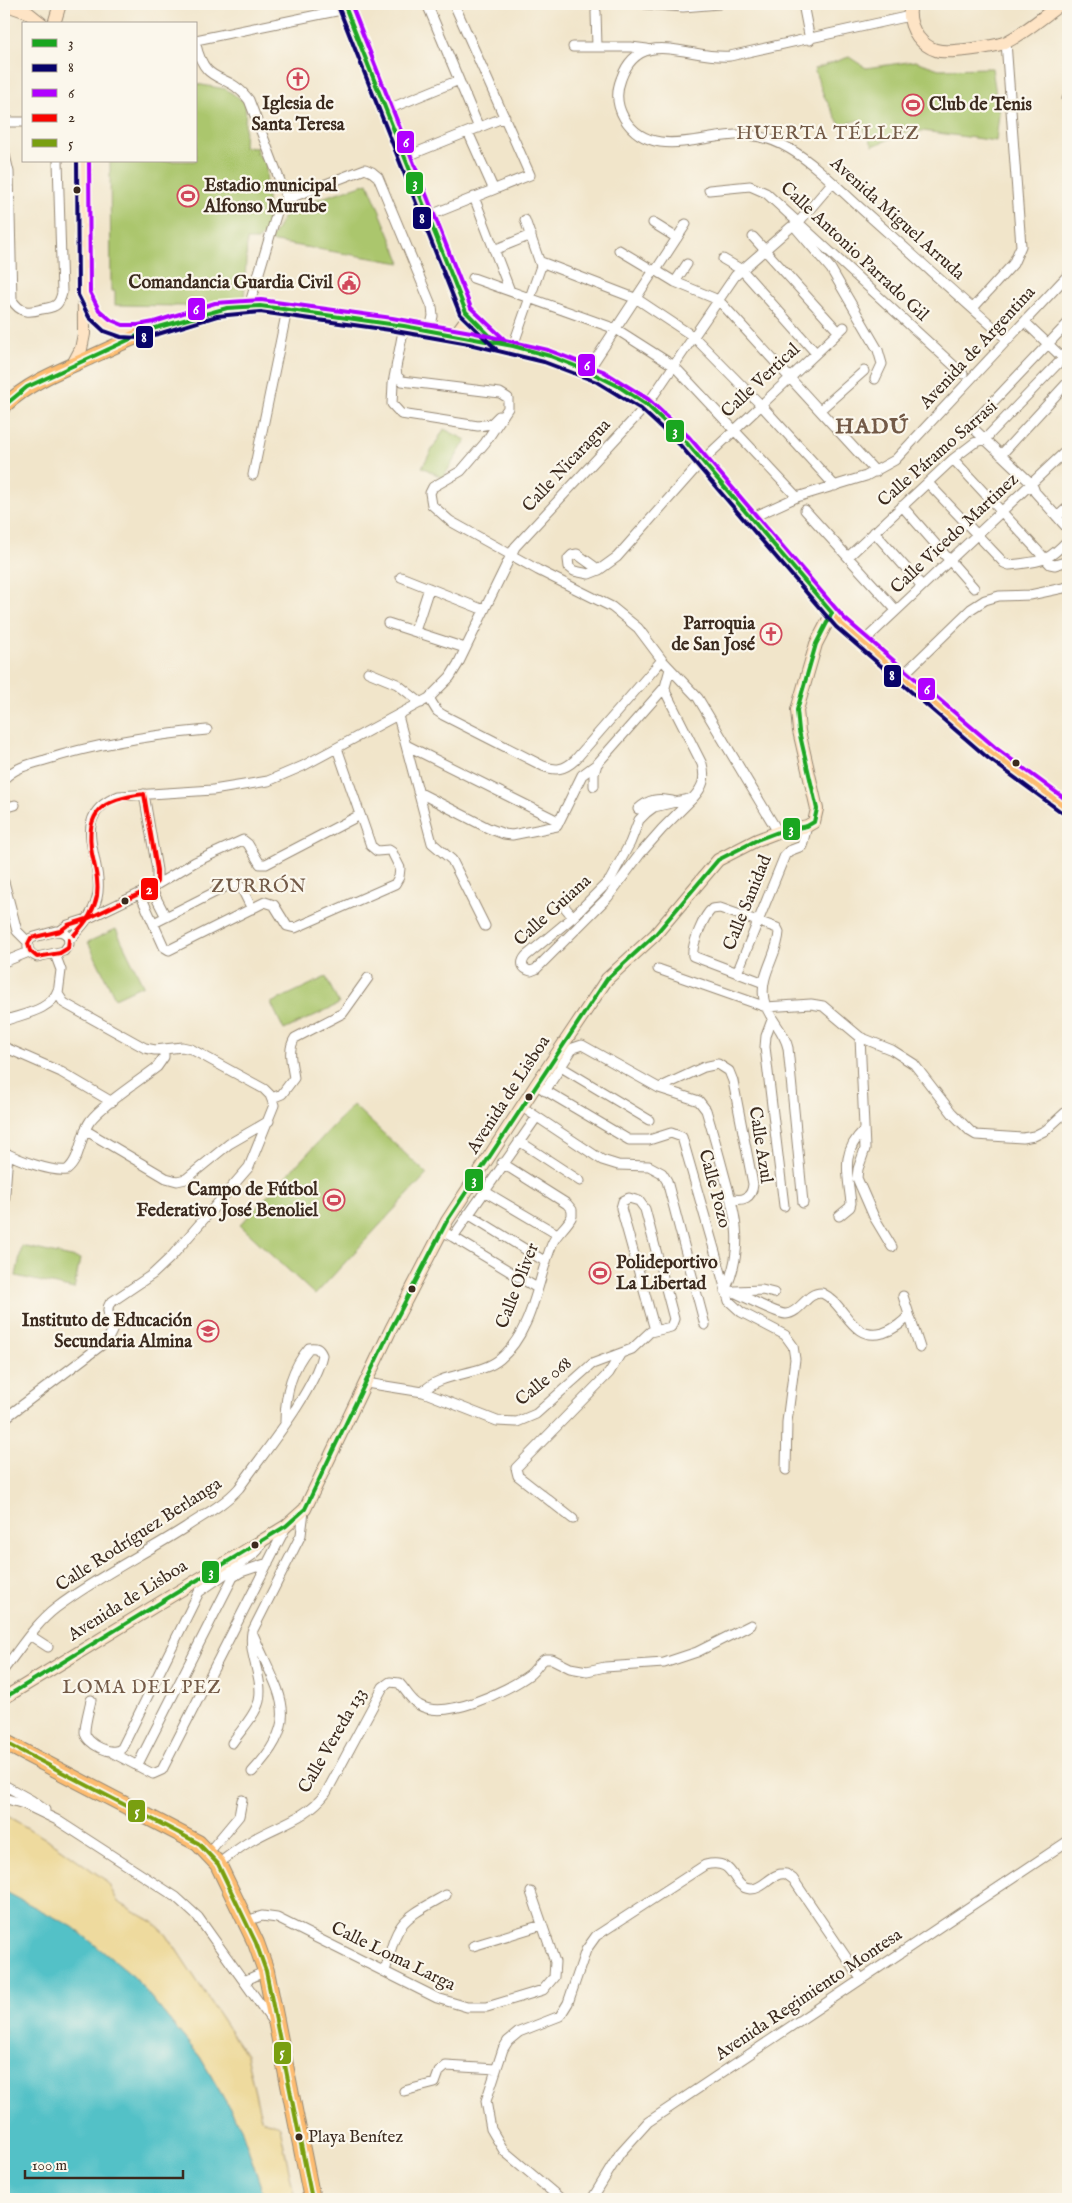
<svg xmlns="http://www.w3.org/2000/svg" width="1072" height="2203" font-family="'IM FELL English',serif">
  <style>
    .green { fill: #abc66d; stroke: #737846 }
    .sand { fill: #eeda9e; stroke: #94825e }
    .water { fill: #53c1c7; stroke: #477672 }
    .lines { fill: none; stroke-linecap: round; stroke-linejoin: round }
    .street-casing { stroke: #968874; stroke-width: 11 }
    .secondary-casing { stroke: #968874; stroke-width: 14 }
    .primary-casing { stroke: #968874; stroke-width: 16 }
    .highway-casing { stroke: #968874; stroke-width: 18 }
    .street { stroke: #fff; stroke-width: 9 }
    .secondary { stroke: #fee4c5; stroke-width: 12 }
    .primary { stroke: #fdbc6f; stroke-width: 14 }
    .highway { stroke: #fdbc6f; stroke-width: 16 }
    .bus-1-casing { stroke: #fbf7ec; stroke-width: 8 }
    .bus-2-casing { stroke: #fbf7ec; stroke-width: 8 }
    .bus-3-casing { stroke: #fbf7ec; stroke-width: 8 }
    .bus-4-casing { stroke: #fbf7ec; stroke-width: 8 }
    .bus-5-casing { stroke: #fbf7ec; stroke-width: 8 }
    .bus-1 { stroke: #1aa620; stroke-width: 4 }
    .bus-2 { stroke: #080369; stroke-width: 4 }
    .bus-3 { stroke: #b000ff; stroke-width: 4 }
    .bus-4 { stroke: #fa0500; stroke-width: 4 }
    .bus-5 { stroke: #799f10; stroke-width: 4 }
    .bus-dot { fill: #3b2a1e; stroke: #fbf7ec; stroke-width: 2 }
    .labels { text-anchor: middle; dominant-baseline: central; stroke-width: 4.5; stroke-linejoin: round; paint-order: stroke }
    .bus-label { font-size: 17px; fill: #3b2a1e; stroke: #fbf7ec; text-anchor: start }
    .poi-label { font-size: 18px; font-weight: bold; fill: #3b2a1e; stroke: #fbf7ec; text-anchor: end }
    .street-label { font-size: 18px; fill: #3b2a1e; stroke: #fbf7ec }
    .neighbourhood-label { font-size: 19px; letter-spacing: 1px; fill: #735a47; stroke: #fbf7ec }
    .district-label { font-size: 22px; font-weight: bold; letter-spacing: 1px; fill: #735a47; stroke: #fbf7ec }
    .line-badge { stroke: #fbf7ec; stroke-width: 2 }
    .badge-label { font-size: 14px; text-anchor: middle; font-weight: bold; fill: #fff }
  </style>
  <rect width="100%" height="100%" fill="#fbf7ec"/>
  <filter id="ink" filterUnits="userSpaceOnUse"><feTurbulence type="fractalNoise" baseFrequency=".02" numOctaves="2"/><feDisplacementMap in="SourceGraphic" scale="10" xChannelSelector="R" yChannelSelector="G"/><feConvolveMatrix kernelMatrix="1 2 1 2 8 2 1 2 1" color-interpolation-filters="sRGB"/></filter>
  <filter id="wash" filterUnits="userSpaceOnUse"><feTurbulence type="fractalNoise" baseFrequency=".0096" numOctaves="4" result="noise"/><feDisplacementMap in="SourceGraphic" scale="20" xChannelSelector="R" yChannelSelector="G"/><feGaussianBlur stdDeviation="1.12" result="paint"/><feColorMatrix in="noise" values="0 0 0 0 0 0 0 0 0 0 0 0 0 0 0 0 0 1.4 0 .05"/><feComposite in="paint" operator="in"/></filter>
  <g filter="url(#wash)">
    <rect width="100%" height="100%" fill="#f1e5ca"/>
    <path class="green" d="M849,57l17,11 49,-7 24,8 53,-1 7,46 -3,27 -73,-10 -17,1 -33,14 -14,-26 -19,5 -16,-29 -10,-27z
      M196,84l30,5 20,14 -2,44 13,1v6l9,7 2,69 -10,10h-11l-3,62 -62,4 -67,-1v-14h-4l-1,-130h86z
      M368,183l33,80 -131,-22 15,-26 30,-15z
      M444,429l22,11 -23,38 -21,-11z
      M116,929l27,56 -28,13 -27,-56z
      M326,977l13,27 -55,26 -13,-27z
      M353,1105l74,69 -112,121 -75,-70z
      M22,1246l58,13 -6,30 -58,-13z"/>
    <path class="sand" d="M4,1814l54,32 46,33 5,6 9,17 35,20 13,12 80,121 15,63c5,7 13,3 19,9l15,72h-30l-24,-71 -41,-71 -66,-80 -130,-86z"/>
    <path class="water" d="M4,1891l69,36 61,50 66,80 41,71 24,71h-261z"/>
  </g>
  <g filter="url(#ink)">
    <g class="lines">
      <g class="street-casing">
        <path id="street" d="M427,4l52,124
          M645,4l38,3 36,-3
          M803,4l7,36
          M596,12l1,35
          M910,16l-180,40c-40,4 -90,-31 -109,23 -5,13 -4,27 3,39 27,45 82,14 123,17 15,1 30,6 43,14 27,16 51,42 75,63 48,43 95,86 143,128
          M196,40l150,-31
          M196,45c10,43 31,25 53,55l38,99
          M573,47h58l16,2
          M1067,99l1,1
          M386,110l73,-30
          M4,122h20
          M468,132l25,56
          M4,151l5,21 3,128c8,13 17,13 30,9 5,-1 11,-1 15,-5 3,-3 4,-7 5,-11l-4,-132
          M405,157l100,-40
          M709,190l41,-4 16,7 197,181
          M474,197l36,94
          M428,216l102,-41 -76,-171
          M653,223l24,15
          M798,223l34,-40
          M753,237l85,94
          M494,250l37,-15
          M619,250l35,21
          M723,259l19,11 73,82
          M541,262l96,37 57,38 66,67 75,82
          M656,270l30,-46
          M473,278l143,51 58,37 123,131
          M675,282l12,-18
          M249,306l29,-97 9,-10 78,-30 7,3 6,5 54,130 1,9 -3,14
          M973,308l40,-44 8,-18 -15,-204
          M1025,322l43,41
          M1068,323l-96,101 1,4 59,56 3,8 33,37
          M404,326l-11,57 -1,21 9,10 77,12 13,-2 8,-8
          M513,346l28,-80 -16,-46
          M396,369l1,7 5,5 98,12 8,5v10l-23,35 -24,28 -28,16 -3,6 2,12 18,16 88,49 74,37 26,21 24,32 36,38 80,134
          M588,371l65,-99 4,-1 18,11 41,17 7,6 153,167
          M820,410l44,-39
          M1001,455l67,-73
          M953,459l97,105 5,1 13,-4
          M253,475l34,-165
          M928,483l76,80 5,2c32,-4 36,-1 59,-25
          M902,506l72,82
          M805,510l91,100
          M1057,517l11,-10
          M751,518l46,-21 69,-21 29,-16 173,-185
          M874,532l48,54
          M848,557l105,-98 21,-16 11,-4 83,-86
          M599,570l-22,-16 -5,1 -4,4 1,8 5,4 15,3 10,-4 18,-13 85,-96 142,-134
          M401,577l83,33
          M388,623l77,25
          M415,631l14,-43
          M863,642l205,-193
          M670,669l-5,18 1,6 36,71c4,15 1,23 -9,34l-39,9 -8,6 -7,7 -9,23 -20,37 -37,37 -47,39c-6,7 -4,13 5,15l5,-2 72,-72 32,-43 22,-25 31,-31
          M368,672l29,12 24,19
          M902,676l69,-67 14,-9 14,-4 31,-1 38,-8
          M429,698l8,13 6,4 100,51c13,5 21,4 32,-6l87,-100
          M398,716l34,127 20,17 33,66
          M406,745l150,75 2,4
          M4,779c10,-11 26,-15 41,-19 53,-17 106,-25 162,-30
          M594,786v-12l3,-10 68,-77
          M418,792l70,36 16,6 8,1 45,-9 25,-51 15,-11
          M4,808l11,-3
          M638,809c11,-10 20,-11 34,-8
          M4,882l13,49 11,11
          M140,894l24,53 5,3 96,-48 9,3 13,21 8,2 100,-44 4,-7 1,-9 -8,-16 -3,-2 -12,1 -6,-5 -34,-98
          M563,905l10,12
          M166,917l-15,-29 44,-26 48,-22 5,4 12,20h6l94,-49
          M154,923l77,-39 10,3 11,22
          M56,931c9,0 13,4 13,13l-5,7 -27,6c-9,-4 -12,-11 -6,-19z
          M60,931l8,-6 19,-6 64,-31 6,-6v-12l-13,-76
          M69,940c12,-12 24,-25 28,-42 9,-37 -32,-81 22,-102l94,-6 55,-9 35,-15 126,-68 21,-21 8,-13 57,-117 132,-142 88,-129 56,-49h4l36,42 47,81 4,14 -7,15
          M4,962l25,-10
          M658,969l108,38 45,-3 12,2 37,31 32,13 22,14 38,49 19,19 5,3 47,3 11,-2 12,-6 22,-20
          M737,973l48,-118 4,-4 13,-5 5,-20
          M764,983l-71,-27c-2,-10 11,-41 19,-47l8,-1 57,20 2,4c-1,23 -20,43 -15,68 4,19 20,29 24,48l15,155
          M772,1020l-6,16 -1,11 19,159
          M4,1021c18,-7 47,-10 54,-31
          M860,1037l5,112 -7,20 -1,9 17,39 18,30
          M4,1047l57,25 51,30
          M561,1067l88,53
          M536,1085l93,55h20l22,-7 11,4 47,164 12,11 44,23 8,11 2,13 -8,63 -1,48
          M659,1088l45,-21 14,-3 11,7 4,10 20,103c-1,14 -10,18 -23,14
          M545,1091l28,-43 9,-3 77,43 40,13 7,9c7,23 13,45 19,68 12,43 19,70 0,113
          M272,1098l10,-4 12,-16c-2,-14 -7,-28 1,-40l48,-25 25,-35
          M522,1107l80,53 16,5 31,1 13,7 5,8 38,144
          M85,1130l81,48 11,3 9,-2 43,-35 40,-23
          M519,1141l61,40
          M4,1152c15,8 46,20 63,18 14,-11 13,-35 23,-49 13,-17 49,-40 67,-54l7,-10v-7
          M484,1191l73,43
          M4,1206l4,-52
          M468,1214l78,48
          M839,1216l11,-9 1,-4c-3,-29 -11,-50 13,-73
          M442,1231l11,6 83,-119
          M453,1237l84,51
          M731,1291c11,4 45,23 55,23 15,-1 20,-22 36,-21 24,11 29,49 61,40 11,-4 19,-9 26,-18
          M735,1291l27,-1 12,3
          M903,1296l17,52
          M366,1383l57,9 74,29 20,1 19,-8 56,-50 40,-15 18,-17 21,-5 3,-8 -29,-110 -6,-8 -10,-3 -6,3 -2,7 34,122
          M423,1392c17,-20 57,-16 77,-33 33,-28 37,-78 52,-115 5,-12 15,-17 20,-28v-6l-5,-6 -65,-41
          M4,1419l103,-78 5,-10c1,-10 -8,-19 -2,-28l43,-29 18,-17 78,-90 25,-62 -4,-10 -6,-6 -73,-40 -9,-2 -27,3 -10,-2 -81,-45 -6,-9 3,-24 -6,-16
          M573,1519l-55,-43 -2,-8 93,-95 12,-20
          M31,1636l17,11
          M4,1669c16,-20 31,-45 52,-61 41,-31 88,-54 130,-81 18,-12 39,-23 53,-39 23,-33 75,-96 83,-133 -3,-7 -6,-8 -13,-7 -18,21 -24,47 -24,74
          M91,1700c-2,10 -6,22 -6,32 0,11 28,26 37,16l77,-156 55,-38 4,-4 6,-11
          M232,1743c9,-13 23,-27 27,-42 5,-23 -11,-46 -7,-69l49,-97 3,-24
          M113,1753l40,21 9,-4 124,-243
          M137,1766l96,-189 8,-5 27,-9
          M252,1772c52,-55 27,-77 1,-138
          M4,1785l27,15 14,10
          M4,1798l20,6 33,16 119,77 22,20 75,105
          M209,1852l30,-36 3,-16
          M218,1864c12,-9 23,-18 36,-25 26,-15 53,-21 72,-46l57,-106 7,-5 9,1c7,7 11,17 20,22 26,16 88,-14 110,-30 7,-5 9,-12 16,-16h7l18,9 17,3 18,-4 59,-4 33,-11 54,-27
          M246,1921l16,-5 15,2 160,80 30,9h20l56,-17 11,-13 1,-15 -24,-70
          M473,1946l69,-21
          M385,1972c13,-53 15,-51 61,-77
          M244,1981l22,-10
          M404,2091l31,-8 4,-11 7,-6 50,3
          M561,2199l-57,-48 -13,-22 -5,-28 17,-52 5,-8 11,-9 41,-16 8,-13 18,-53 10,-14 109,-71c32,-8 25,22 45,24 14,1 21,-17 36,-15l7,5 68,100
          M592,2199l28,-46 28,-31 420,-281"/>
      </g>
      <g class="secondary-casing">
        <path id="secondary" d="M4,4l23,8 15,12
          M344,4l122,308 34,32
          M911,4c-3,11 0,23 7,33 4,5 11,11 18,13 12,4 56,-3 68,-7 17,-7 41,-28 57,-39
          M54,24l6,-20
          M85,296c9,25 32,43 60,35
          M455,335l11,-15v-8
          M72,366l9,-17 3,-15 -1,-173
          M4,1698l282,-172 19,-17 86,-180 56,-108 89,-136 71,-106 48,-44 63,-75 39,-20 21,-8 29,-6 7,-4 3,-13 -18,-78 -2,-21 19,-66 16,-31"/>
      </g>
      <g class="primary-casing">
        <path id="primary" d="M4,406c24,-23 55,-35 85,-48 54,-25 110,-52 171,-52l144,20 109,20 37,10 38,15 30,15 29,19 38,36 155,181 152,131 76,56"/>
      </g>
      <g class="highway-casing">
        <path id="highway" d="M4,1742l194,101 20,21 38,79 10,28 46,228"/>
      </g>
      <use href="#street" class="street"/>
      <use href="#secondary" class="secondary"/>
      <use href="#primary" class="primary"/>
      <use href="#highway" class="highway"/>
      <g class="bus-1-casing">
        <path id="bus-1" d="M344,4l122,308 24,24 17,9
          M4,406l23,-19 125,-58 75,-21 33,-2 23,3 121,17 109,20 37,10 38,15 30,15 29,19 38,36 147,172
          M4,1698l282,-172 19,-17 86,-180 56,-108 160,-242 48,-44 63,-75 39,-20 21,-8 29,-6 7,-4 3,-13 -18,-78 -2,-21 19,-66 16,-31"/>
      </g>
      <g class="bus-2-casing">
        <path id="bus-2" d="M338,6l122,308 36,35
          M77,161l1,134 11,22 15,14 17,6 18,1 19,-4 59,-18 43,-4 130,18 79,14 75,18 53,20 44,27 39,36 156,182 152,131 76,56"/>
      </g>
      <g class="bus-3-casing">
        <path id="bus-3" d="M351,4l120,304 33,31
          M89,161l1,131 9,18 12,10 12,5h15l16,-3 61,-19 46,-3 131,18 79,14 77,18 55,21 45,28 41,38 155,181 152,130 72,53"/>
      </g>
      <g class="bus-4-casing">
        <path id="bus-4" d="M60,931l8,-6 19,-6 64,-31 6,-6v-12l-13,-76
          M60,931l-29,7 -3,6 2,7 7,6 23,-4 8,-5 1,-8
          M74,935c11,-11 20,-23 23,-39 2,-15 -2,-28 -5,-42 -8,-44 12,-55 52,-60"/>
      </g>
      <g class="bus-5-casing">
        <path id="bus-5" d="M4,1742l194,101 20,21 38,79 10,28 46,228"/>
      </g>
      <use href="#bus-1" class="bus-1"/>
      <use href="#bus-2" class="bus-2"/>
      <use href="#bus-3" class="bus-3"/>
      <use href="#bus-4" class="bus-4"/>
      <use href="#bus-5" class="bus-5"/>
    </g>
  </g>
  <defs>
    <g id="church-ring" transform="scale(1.125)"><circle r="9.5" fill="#fbf7ec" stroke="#d1495b" stroke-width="1.5"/><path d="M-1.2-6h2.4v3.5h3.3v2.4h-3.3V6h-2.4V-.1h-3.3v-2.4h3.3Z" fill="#d1495b"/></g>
    <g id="stadium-ring" transform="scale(1.125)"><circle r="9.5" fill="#fbf7ec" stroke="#d1495b" stroke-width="1.5"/><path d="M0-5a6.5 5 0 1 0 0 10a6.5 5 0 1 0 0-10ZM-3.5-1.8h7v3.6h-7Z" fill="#d1495b"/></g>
    <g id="civic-ring" transform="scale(1.125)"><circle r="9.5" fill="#fbf7ec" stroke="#d1495b" stroke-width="1.5"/><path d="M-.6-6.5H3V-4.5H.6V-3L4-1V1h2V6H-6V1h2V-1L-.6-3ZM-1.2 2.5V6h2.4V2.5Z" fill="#d1495b"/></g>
    <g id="school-ring" transform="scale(1.125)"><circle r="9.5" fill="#fbf7ec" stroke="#d1495b" stroke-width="1.5"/><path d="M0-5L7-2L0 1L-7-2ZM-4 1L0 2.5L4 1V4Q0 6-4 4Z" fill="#d1495b"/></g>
  </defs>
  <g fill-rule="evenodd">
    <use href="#church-ring" x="298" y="79"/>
    <use href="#stadium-ring" x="913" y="105"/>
    <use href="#stadium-ring" x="188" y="196"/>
    <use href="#civic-ring" x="349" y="283"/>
    <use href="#church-ring" x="771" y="634"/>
    <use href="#stadium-ring" x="334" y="1200"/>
    <use href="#stadium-ring" x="600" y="1273"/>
    <use href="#school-ring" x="208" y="1331"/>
  </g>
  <g class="bus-dot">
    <circle cx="77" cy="190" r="4.5"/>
    <circle cx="1016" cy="763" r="4.5"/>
    <circle cx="125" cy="901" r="4.5"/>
    <circle cx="529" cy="1097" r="4.5"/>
    <circle cx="412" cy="1289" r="4.5"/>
    <circle cx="255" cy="1545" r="4.5"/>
    <circle cx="299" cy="2137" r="4.5"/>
  </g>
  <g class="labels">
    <g class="bus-label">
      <text x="308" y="2137">Playa Benítez</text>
    </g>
    <g class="poi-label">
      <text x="298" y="104" text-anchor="middle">Iglesia de<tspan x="298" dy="21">Santa Teresa</tspan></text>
      <text x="929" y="105" text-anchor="start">Club de Tenis</text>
      <text x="204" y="186" text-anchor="start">Estadio municipal<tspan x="204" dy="21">Alfonso Murube</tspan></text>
      <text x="333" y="283">Comandancia Guardia Civil</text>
      <text x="755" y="624">Parroquia<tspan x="755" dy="21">de San José</tspan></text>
      <text x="318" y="1190">Campo de Fútbol<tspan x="318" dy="21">Federativo José Benoliel</tspan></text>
      <text x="616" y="1263" text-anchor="start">Polideportivo<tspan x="616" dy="21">La Libertad</tspan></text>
      <text x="192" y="1321">Instituto de Educación<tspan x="192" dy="21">Secundaria Almina</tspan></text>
    </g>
    <g class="street-label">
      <text transform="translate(897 219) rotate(42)">Avenida Miguel Arruda</text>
      <text transform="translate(854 252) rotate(43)">Calle Antonio Parrado Gil</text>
      <text transform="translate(978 348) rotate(-47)">Avenida de Argentina</text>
      <text transform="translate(761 381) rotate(-43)">Calle Vertical</text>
      <text transform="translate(938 454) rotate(-41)">Calle Páramo Sarrasi</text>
      <text transform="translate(567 466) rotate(-47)">Calle Nicaragua</text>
      <text transform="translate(955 534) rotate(-43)">Calle Vicedo Martinez</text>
      <text transform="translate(748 903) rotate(-68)">Calle Sanidad</text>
      <text transform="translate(553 911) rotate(-42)">Calle Guiana</text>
      <text transform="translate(509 1095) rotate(-57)">Avenida de Lisboa</text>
      <text transform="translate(760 1145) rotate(81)">Calle Azul</text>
      <text transform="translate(714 1189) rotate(75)">Calle Pozo</text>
      <text transform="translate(518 1286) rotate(-69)">Calle Oliver</text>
      <text transform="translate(544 1382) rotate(-39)">Calle 068</text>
      <text transform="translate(139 1535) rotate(-33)">Calle Rodríguez Berlanga</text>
      <text transform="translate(128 1601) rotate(-32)">Avenida de Lisboa</text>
      <text transform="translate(333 1741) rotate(-60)">Calle Vereda 133</text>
      <text transform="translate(393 1957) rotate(26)">Calle Loma Larga</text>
      <text transform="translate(809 1995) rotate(-34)">Avenida Regimiento Montesa</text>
    </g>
    <g class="neighbourhood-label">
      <text x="828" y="134">HUERTA TÉLLEZ</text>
      <text x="259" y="887">ZURRÓN</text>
      <text x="142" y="1688">LOMA DEL PEZ</text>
    </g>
    <g class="district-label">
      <text x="872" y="427">HADÚ</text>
    </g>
  </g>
  <g class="line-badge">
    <rect x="396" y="130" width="19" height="24" rx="5" fill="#b000ff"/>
    <rect x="405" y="171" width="19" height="24" rx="5" fill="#1aa620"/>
    <rect x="412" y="206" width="20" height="24" rx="5" fill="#080369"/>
    <rect x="187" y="297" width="19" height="24" rx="5" fill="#b000ff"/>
    <rect x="135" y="325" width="19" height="24" rx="5" fill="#080369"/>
    <rect x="577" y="353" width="19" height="24" rx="5" fill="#b000ff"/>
    <rect x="665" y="419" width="20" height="24" rx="5" fill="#1aa620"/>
    <rect x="883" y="664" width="19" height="24" rx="5" fill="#080369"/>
    <rect x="917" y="677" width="19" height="24" rx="5" fill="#b000ff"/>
    <rect x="782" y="817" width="19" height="24" rx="5" fill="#1aa620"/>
    <rect x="140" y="877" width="19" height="24" rx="5" fill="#fa0500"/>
    <rect x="464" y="1168" width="20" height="24" rx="5" fill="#1aa620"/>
    <rect x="201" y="1560" width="19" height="24" rx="5" fill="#1aa620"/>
    <rect x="127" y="1799" width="19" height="24" rx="5" fill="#799f10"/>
    <rect x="273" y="2041" width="19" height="24" rx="5" fill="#799f10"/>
  </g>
  <g class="badge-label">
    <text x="406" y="147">6</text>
    <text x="415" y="188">3</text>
    <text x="422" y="223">8</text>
    <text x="196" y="314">6</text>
    <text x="144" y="342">8</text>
    <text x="587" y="370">6</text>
    <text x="675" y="436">3</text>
    <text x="892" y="680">8</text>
    <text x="927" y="694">6</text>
    <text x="791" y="834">3</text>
    <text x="149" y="894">2</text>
    <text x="474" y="1185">3</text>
    <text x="211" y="1577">3</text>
    <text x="137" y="1816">5</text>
    <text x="282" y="2057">5</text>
  </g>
  <rect width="1072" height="2203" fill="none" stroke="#fbf7ec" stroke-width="20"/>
  <rect x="22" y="22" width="175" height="140" fill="#fbf7ec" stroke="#aea59a"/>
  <rect x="32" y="39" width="25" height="8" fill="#1aa620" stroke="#aea59a"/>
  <text x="68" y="48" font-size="15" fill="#3b2a1e">3</text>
  <rect x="32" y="64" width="25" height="8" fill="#080369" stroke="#aea59a"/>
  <text x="68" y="72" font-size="15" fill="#3b2a1e">8</text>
  <rect x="32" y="89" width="25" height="8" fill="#b000ff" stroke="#aea59a"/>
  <text x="68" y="98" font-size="15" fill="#3b2a1e">6</text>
  <rect x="32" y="114" width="25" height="8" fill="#fa0500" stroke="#aea59a"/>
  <text x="68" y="122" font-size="15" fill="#3b2a1e">2</text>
  <rect x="32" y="139" width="25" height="8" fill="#799f10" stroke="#aea59a"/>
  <text x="68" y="148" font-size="15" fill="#3b2a1e">5</text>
  <path d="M25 2170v8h158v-8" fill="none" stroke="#3b2a1e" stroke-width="2.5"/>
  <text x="32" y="2170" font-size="15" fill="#3b2a1e" stroke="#fbf7ec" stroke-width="4" paint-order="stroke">100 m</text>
</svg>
